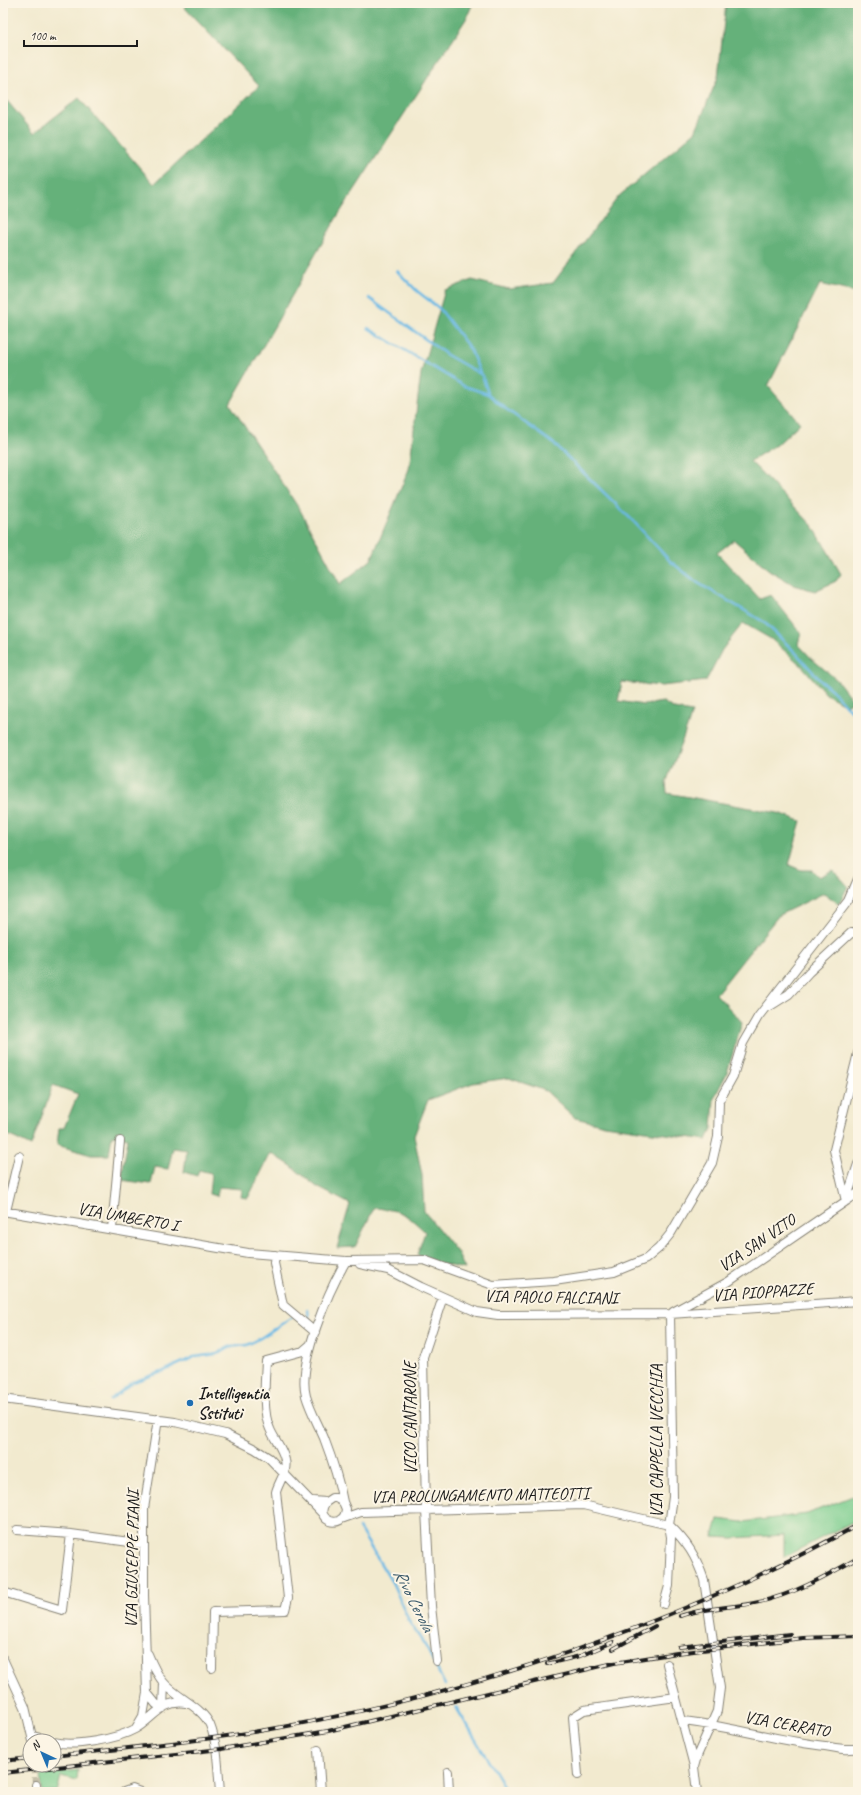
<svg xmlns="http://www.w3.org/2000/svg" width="861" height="1795" font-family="Caveat,sans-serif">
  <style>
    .green { fill: #7cce8f; stroke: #4c7556 }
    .forest { fill: #65b17a; stroke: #40664b }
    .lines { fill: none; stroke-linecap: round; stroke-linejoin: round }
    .stream { stroke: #6bb9e5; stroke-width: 2.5 }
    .minor-tunnel { stroke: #c7c1ab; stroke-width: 8; stroke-dasharray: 8 4; stroke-linecap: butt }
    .minor-casing { stroke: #878376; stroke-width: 10 }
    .minor { stroke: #fff; stroke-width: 8 }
    .rail-casing { stroke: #1c1c1c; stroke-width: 4 }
    .rail { stroke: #fcf5e5; stroke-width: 2.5; stroke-dasharray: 8; stroke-linecap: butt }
    .poi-dot { fill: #1f6fb2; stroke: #fcf5e5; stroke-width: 1.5 }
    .labels { text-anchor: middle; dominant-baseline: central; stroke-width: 4; stroke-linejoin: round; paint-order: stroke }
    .street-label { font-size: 17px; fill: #1c1c1c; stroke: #fcf5e5 }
    .poi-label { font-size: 17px; font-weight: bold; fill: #1c1c1c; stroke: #fcf5e5; text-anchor: start }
    .water-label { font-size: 18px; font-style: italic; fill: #3c5b6c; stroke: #fcf5e5 }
  </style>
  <rect width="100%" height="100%" fill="#fcf5e5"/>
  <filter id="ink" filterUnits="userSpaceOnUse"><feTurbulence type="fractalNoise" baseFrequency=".025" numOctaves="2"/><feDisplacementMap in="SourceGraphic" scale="8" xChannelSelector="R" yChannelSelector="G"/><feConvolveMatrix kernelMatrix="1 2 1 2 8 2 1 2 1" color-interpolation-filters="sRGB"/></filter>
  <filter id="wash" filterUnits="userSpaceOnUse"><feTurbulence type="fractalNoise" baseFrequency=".012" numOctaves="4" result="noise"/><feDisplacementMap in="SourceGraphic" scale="16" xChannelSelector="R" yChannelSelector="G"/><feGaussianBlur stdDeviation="0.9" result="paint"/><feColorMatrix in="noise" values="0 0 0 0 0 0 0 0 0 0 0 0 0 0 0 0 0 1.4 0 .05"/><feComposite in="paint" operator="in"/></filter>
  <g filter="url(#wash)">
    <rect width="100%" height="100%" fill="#f2eacf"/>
    <path class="green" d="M858,1494v25l-74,38v-22l-51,3 -20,-1 5,-18 25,3 64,-8z
      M78,1770l-1,10 -16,-4 -4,16h-15l-2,-17z"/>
    <path class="forest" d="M187,3h286l-7,16 -129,198 -107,187 70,106 40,74 31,-24 38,-91 12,-96 24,-83 27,-10 37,9 44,-6 66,-87 76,-64 23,-55 8,-74h132v290l-38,-9 -52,102 32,37 -21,20 -29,18 63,65 28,48 -5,7 -21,10 -21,-6 -25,-15 -35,-30 -17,13 43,46 11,-4 30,38 -3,11 14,15 25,21 16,21 -7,4 -20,-11 -24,-28 -31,-27 -28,-16 -21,27 -16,31 -45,5 -39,-4 -4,19 26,4 19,-3 11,7 18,3 -5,16 -21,55 1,10 111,20 23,8 -12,44 12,5h11l7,7 14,-7 15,16 -9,18 -15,-11 -45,22 -63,79 26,28 -15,51 -13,25 -2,31 -5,11 -102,-15 -30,-7 -29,-27 -37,-13 -36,5 -45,17 -14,36 8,39 2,36 33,41 8,17 -24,-5 -24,-9 8,-23c-18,-18 -24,-22 -51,-24l-19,39 -18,1 13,-44 -33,-17 -27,-22 -19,-12 -23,45 -7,-1 1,-8 -23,-2 -2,9 -8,-2 2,-21 -12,-3 -2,6 -13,-4 3,-22 -14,-2 -5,21 -13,-2 -4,17 -30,-4 7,-42 -16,-3 -3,20h-18l-34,-10 2,-17h5l14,-34 -25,-9 -22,61 -23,-11 -5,-1v-1038l31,37 45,-35 75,86 105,-98 -75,-79z"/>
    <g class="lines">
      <path class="stream" d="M397,271l20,20 23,18 30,40 11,26
        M369,298l78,57 35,20 6,18
        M368,328l96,58 24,8 18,15 47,34 80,78 37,40 28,22 66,39 32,31 25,28 11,9 14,16 12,9
        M308,1310l1,9
        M110,1400l23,-18 29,-10 32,-15 23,-3 12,-7 18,-2 12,-6 33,-22
        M359,1528l34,56 17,39 16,24 19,38
        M456,1707l51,85"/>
    </g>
  </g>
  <g filter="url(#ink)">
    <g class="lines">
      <path class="minor-tunnel" d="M35,1765l1,20"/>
      <g class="minor-casing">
        <path id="minor" d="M770,1006l19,-12 20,-22 42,-39h7
          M846,1200l12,-36
          M846,1201l-12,-51 24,-97
          M3,1211l245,42 98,8 78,-1 69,25 61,-4 60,-9 32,-13 13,-11 12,-15 41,-70 6,-26 1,-36 14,-25 10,-33 15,-26 91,-117 9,-21
          M6,1211l13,-55
          M112,1229l8,-88
          M275,1255l-1,8 9,42 32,27
          M360,1264l28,6 33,17 56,25 21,3 172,-1 188,-13
          M673,1312l55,-30 130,-89
          M3,1399l172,23 50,12 30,15 14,9 53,55
          M312,1501l14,1 6,-4h4l7,4 3,7c-2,23 -34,11 -20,-7
          M343,1502c-4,-22 -11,-43 -19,-64 -6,-14 -14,-28 -18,-42 -9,-33 23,-106 40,-135
          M341,1519l20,-7 222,-7 86,20
          M669,1525c18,17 27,31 35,55l16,108 -3,23 -20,45 -3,11 3,25
          M17,1530l54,4 73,10
          M3,1592l59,18 9,-76
          M664,1604l5,-18 2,-49 -2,-12 4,-28 -3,-183
          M148,1654c4,10 9,21 16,29 13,15 38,24 46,42 8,20 8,45 10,67
          M3,1659l22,48 8,34
          M437,1661l-6,-55 -5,-96 -3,-153 20,-60
          M667,1664l27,102
          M212,1668l1,-56 72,-2 3,-12 -12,-106c3,-11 12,-21 9,-32 -2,-11 -11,-21 -15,-31 -8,-17 -5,-49 -4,-68l37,-10 7,-6
          M147,1693l9,11 7,4
          M163,1708l1,-25
          M683,1721c47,5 94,20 142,25 11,2 22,5 33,2
          M136,1728l7,-12 4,-23 -3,-98v-86l14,-90
          M33,1736l18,5
          M54,1742c20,5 63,-3 81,-13 18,-10 27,-30 51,-26
          M318,1750l3,42
          M448,1772l1,20
          M578,1775l-5,-58 11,-7 92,-13
          M36,1785l1,7
          M124,1792l8,-3 8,3"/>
      </g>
      <use href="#minor" class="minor"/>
      <g class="rail-casing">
        <path id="rail" d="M680,1616c26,-9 53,-8 79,-14 36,-8 67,-26 99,-44
          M679,1647l111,-13
          M613,1649l42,-23
          M547,1664l33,-8 33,-14
          M54,1756c74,-8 149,-15 223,-28 203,-37 399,-104 581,-203
          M3,1761l27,-3
          M3,1773l218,-24 107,-18 286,-68 63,-10 126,-15 55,-2"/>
      </g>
      <use href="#rail" class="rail"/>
    </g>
  </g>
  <circle class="poi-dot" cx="190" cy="1403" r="4"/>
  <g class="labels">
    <g class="street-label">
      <text transform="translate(128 1217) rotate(10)">VIA UMBERTO I</text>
      <text transform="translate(757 1243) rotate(-34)">VIA SAN VITO</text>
      <text transform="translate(763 1292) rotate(-4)">VIA PIOPPAZZE</text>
      <text transform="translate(551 1297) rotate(1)">VIA PAOLO FALCIANI</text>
      <text transform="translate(410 1418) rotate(-90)">VICO CANTARONE</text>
      <text transform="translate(656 1441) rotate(-90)">VIA CAPPELLA VECCHIA</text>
      <text transform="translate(480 1495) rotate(-1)">VIA PROLUNGAMENTO MATTEOTTI</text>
      <text transform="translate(132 1559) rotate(-89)">VIA GIUSEPPE PIANI</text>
      <text transform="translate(787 1724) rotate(10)">VIA CERRATO</text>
    </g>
    <g class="poi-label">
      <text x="198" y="1393">Intelligentia<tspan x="198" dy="20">Sstituti</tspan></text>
    </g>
    <g class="water-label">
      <text transform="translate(414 1600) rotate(63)">Rivo Cerola</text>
    </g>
  </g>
  <rect width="861" height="1795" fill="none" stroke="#fcf5e5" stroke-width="16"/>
  <g transform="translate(42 1753) rotate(316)"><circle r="19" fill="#fcf5e5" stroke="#a29e95"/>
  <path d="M0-3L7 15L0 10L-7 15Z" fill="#1f6fb2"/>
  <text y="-6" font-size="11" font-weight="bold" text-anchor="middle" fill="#1c1c1c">N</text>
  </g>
  <path d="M24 40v6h113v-6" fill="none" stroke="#1c1c1c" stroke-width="2"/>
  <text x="30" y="40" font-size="12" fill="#1c1c1c" stroke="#fcf5e5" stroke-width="3" paint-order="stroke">100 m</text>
</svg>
